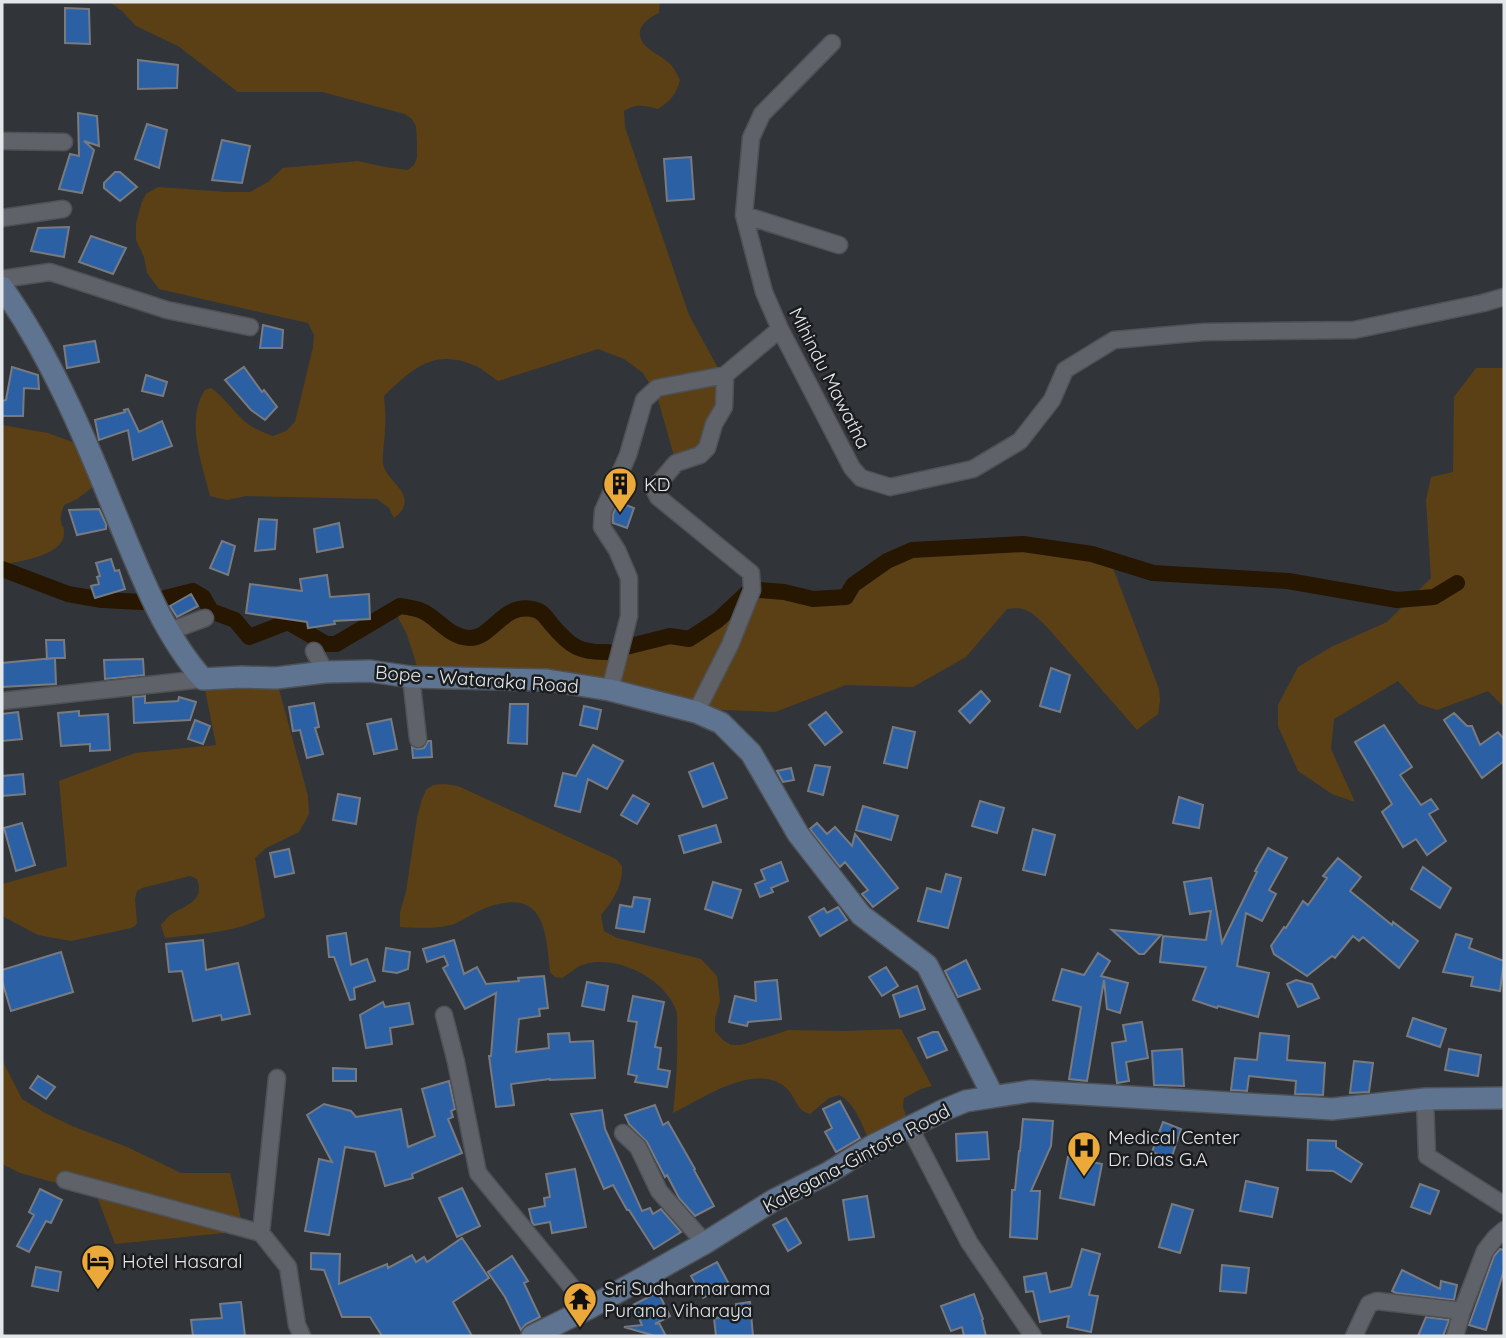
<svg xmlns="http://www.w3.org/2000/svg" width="1506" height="1338" font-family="Quicksand,sans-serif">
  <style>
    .green { fill: #5b4015 }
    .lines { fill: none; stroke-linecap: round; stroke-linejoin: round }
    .canal { stroke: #271600; stroke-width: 16 }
    .building { fill: #2c60a4; stroke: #777b81; stroke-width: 2 }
    .street-casing { stroke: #4e5155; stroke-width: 19 }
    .secondary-casing { stroke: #4e5155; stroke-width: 24 }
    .street { stroke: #5f6369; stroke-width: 16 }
    .secondary { stroke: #5f7490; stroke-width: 21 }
    .labels { text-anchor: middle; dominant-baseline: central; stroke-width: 5; stroke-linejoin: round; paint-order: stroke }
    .street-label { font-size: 19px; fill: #e4e7ea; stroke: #1a1c1e }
    .poi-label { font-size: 19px; fill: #e4e7ea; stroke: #1a1c1e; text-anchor: start }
  </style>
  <rect width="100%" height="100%" fill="#31353a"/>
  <path class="green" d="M110,2h550l-1,11c-16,7 -28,20 -11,35 7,6 17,10 23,17 4,4 6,10 9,15 -4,15 -10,21 -22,29 -14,-3 -21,-6 -34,2l1,16 64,188 35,64 -17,69 -31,15 -19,-67 -14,-23 -19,-14 -26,-10 -100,32c-6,-4 -12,-9 -18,-13 -5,-3 -10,-4 -15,-6 -36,-11 -57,11 -81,34 1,11 2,22 1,33 0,11 -3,23 -2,34 1,18 40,33 11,55l-5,-10 -12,-9 -131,-3 -19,4 -17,-4c-8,-33 -25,-75 -5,-106l6,-2c12,8 21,22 32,32 9,8 19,12 30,16l13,-5 9,-9 18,-75 1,-12 -6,-12 -149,-34 -12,-16 -3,-16 -8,-17v-16l5,-20 5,-10 12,-7 70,5h22l18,-10 15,-14 75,-7 27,6 23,3 6,-5 3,-7v-17l-1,-15 -4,-7 -7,-5 -83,-22h-84l-60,-46 -42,-20 -14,-15z
    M1476,368h28v339l-16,-16 -51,19 -18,-6 -21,-23 -64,38 -3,30 24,53 -23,-8 -34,-23 -20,-45v-21l20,-38 33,-20 56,-25 44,-44 -5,-78 5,-23 22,-5 1,-75z
    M2,425l46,8 40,15 14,32 -25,19 -13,6c-2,5 -4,11 -3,17 2,8 3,2 3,11 0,23 -45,28 -62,32z
    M1023,544l69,10 18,6 49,129 1,12 -2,13 -21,16 -90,-103c-15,-14 -19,-21 -40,-18l-41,48 -53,30 -67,-2 -71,27 -78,-3 -277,-34 -14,-43 -7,-12 -3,-12c31,-8 44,29 73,30 20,1 32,-29 56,-29 28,0 36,40 64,44 19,2 34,-13 52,-16 16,-2 32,0 48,2l29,-19 32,-31 34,3 29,7 33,-2 7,-12 34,-24 25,-11z
    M276,678l32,118 1,18 -10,18 -33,16 -11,10 10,59c-30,16 -67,17 -100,21l-4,-13c3,-3 5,-6 8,-9 13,-10 37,-13 28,-37l-7,-3 -48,12 -5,3 -2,7 2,25 -2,3 -4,2 -60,13 -33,-6 -36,-19v-32l65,-18 -8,-85 76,-28 81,-8 -13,-66z
    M444,784l14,2 158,73 6,7c1,20 -9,34 -21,49l3,16 13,7 84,21 16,17 3,25 -5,17v13l8,9 8,5h10l48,-15 56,1 56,-2 31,57 -11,3 -17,9 -1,9 7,21 -38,18c-9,-17 -15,-42 -33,-51l-10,3 -19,16c-14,-3 -14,-18 -25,-27 -31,-25 -83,12 -112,26 3,-28 5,-53 4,-81 0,-7 1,-16 -1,-22 -12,-32 -58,-55 -91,-46 -8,2 -15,9 -23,14l-7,-1 -5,-5c-4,-47 -8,-86 -67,-63 -10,4 -19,11 -29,15 -15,5 -38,4 -54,3v-15l6,-20 11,-74 5,-19 4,-9 7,-5z
    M2,1060l20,39 23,14 27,13 55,21 54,26h49l14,58 -129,13 -19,-50 -76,-21 -18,-9z"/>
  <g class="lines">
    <path class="canal" d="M2,569l66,25 34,6 40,2
      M759,590l25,2 29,7 33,-2 7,-12 34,-24 25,-11 111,-6 69,10 61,19 135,8 109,19 37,-3 23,-14
      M165,598l28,-7 10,6 8,14 24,9 14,17 39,-15 38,22h10l64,-38c7,1 15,2 22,5 16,7 27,26 47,27 24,1 34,-38 67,-28 7,2 12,10 16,15 18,21 27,28 56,27
      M626,647l44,-11 19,3 29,-19 31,-29"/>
  </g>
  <path class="building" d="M65,8l24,1 1,35 -25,-1z
    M138,60l40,5 -1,23 -39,1z
    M78,113l19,3 2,30 -15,-5 10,9 -12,43 -23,-4 11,-35 9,2z
    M147,124l20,6 -8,38 -24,-9z
    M222,140l28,6 -8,37 -30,-3z
    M691,157l3,42 -27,2 -3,-42z
    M115,172h5l17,15 -17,14 -16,-13v-5z
    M69,227l-5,30 -33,-6 7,-23z
    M91,236l35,12 -13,26 -34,-12z
    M263,325l20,5 -1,18h-22z
    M95,341l4,21 -32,6 -3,-22z
    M12,367l26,8 1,14 -15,-1 -1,28h-21v-15l4,-1z
    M244,367l18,25 2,-2 13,17 -12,13 -14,-10 -26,-30z
    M146,375l21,7 -4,14 -21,-5z
    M128,409l11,23 23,-11 10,25 -39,14 -5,-30 -29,10 -4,-20 30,-8 -1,-2z
    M618,502l16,6 -7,20 -14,-5v-9z
    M99,509l7,15v5l-29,6 -8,-25z
    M259,519l18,1 -2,29 -20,2z
    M339,523l4,24 -26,5 -3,-23z
    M222,541l13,5 -7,29 -18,-7z
    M111,559l4,12 4,-1 6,19 -30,9 -4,-12 8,-2 -2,-7 3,-1 -4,-13z
    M327,575l3,22 39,-3 1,25 -36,2 1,3 -27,4 -1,-6 -61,-9 4,-29 52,7 -2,-12z
    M191,594l7,12 -21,11 -7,-11z
    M46,640h18l1,18h-10l1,26 -54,3v-24l52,-5 -7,1z
    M143,659l1,16 -39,4 -1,-19z
    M1051,668l19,7 -10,37 -20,-6z
    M981,691l9,10 -20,22 -11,-12z
    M145,696v7l33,-2 1,-4 17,5 -6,18 -56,3 -1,-26z
    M314,703l5,24 -4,1 8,26 -16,4 -7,-28 -7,1 -4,-24z
    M510,704h18l-1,40 -19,-1z
    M584,706l17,4 -4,19 -17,-4z
    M79,711v5l29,-2 2,36 -20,1v-7l-29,2 -3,-33z
    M18,712l4,27 -20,2v-27z
    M826,712l16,20 -17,13 -16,-20z
    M1454,713l13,13h5l8,19 18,-13 6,7v22l-22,17 -38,-58z
    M391,719l6,30 -23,5 -7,-30z
    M195,720l15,6 -7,18 -15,-5z
    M1384,725l28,42 -12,8 21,30 10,-6 7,10 -9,5 17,27 -19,14 -11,-16 -13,8 -21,-35 10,-8 -37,-62z
    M893,727l22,5 -8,36 -23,-5z
    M428,741h3l1,16 -19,1 -1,-11 6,2 6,-1z
    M593,745l30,16 -16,28 -19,-10 -8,33 -25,-6 8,-33 13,3z
    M713,763l14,35 -24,9 -14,-35z
    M815,765l15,2 -7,28 -15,-4z
    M791,768l3,12 -11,2 -6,-11z
    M23,774l2,20 -23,2v-20z
    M338,794l22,4 -4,26 -23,-4z
    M633,795l16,9 -12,20 -16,-9z
    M1179,797l24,8 -4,23 -26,-5z
    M980,801l24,7 -7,25 -25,-7z
    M863,806l35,10 -7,24 -35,-10z
    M22,823l13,42 -19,6 -12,-43z
    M817,823l10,11 8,-7 17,19 3,-12 43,54 -25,19 -11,-13 6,-4 -23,-28 -5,5 -30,-38z
    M716,825l5,17 -37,11 -5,-17z
    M1033,829l22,6 -10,40 -22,-5z
    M1268,848l19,10 -18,32 7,4 -14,27 -16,-8 -9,53 32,7 -11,44 -40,-11 -1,2 -24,-8 13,-33 -46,-5 3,-26 43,4 5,-29 -21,3 -6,-32 27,-4 11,65 35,-71 -2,-1z
    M289,849l5,24 -19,4 -5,-24z
    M1338,858l23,19 -11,14 42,34 1,-3 25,19 -19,27 -36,-31 -4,4 -6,-5 -18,22 -3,-2 -25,20 -33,-22 -3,-8 13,-19 2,1 17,-27 5,4 19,-27 -4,-2z
    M781,862l7,19 -17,7 2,4 -13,5 -5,-13 10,-4 -4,-10z
    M1423,867l28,21 -11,20 -29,-19z
    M946,874l15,4 -13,50 -30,-7 9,-33 14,4z
    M713,882l28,8 -9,28 -27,-9z
    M634,897l16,2 -6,33 -28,-4 4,-23 12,2z
    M838,907l9,13 -27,16 -11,-19 15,-9 3,5z
    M1112,930l49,5 -17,19h-5z
    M346,933l5,32 16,-6 8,22 -21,7 1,11 -5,1 -16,-43h-5l-2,-21z
    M1456,934l16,5 -3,9 35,13 -4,30 -29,-5 2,-9 -30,-5z
    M203,940l3,30 32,-7 12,51 -28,6 -1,-5 -28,6 -11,-50 -13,1 -3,-28z
    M454,940l10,34 13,-7 9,17 33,-3 -1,-3 26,-2 4,32 -9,1 1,7 -21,3 -3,33 33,-4 -1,-14 21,-1 1,9 23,-1 2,37 -45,2v-1l-39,5 3,21 -18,2 -7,-51h2l5,-63 -31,16 -22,-41 5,-3 -4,-9 -17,6 -4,-13z
    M386,948l24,4 -2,17 -11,4 -14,-2z
    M61,952l12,40 -62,19 -9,-30v-11z
    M1098,953l12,8 -9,15 27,7 -8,30 -13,-4 -3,-29 -17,101 -18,-2 12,-72 -28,-7 9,-31 22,6z
    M966,960l14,29 -22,8 -13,-26z
    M886,967l12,19 -16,10 -13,-19z
    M777,980l4,39 -33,3 -1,4 -18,-4 6,-26 21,5 -1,-19z
    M1296,980l16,4 7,14 -21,9 -11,-23z
    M587,982l21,4 -4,24 -22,-4z
    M917,986l8,23 -25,8 -7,-22z
    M633,996l31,6 -9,45 6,1 -3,21 12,2 -3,16 -32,-5 2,-6 -9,-2 9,-52 -9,-1z
    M383,1002l2,5 24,-4 4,21 -23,4 2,16 -26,4 -6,-33z
    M1413,1018l33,11 -6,18 -33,-11z
    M1142,1022l6,36 -22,4 3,19 -12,2 -5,-40 14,-2 -3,-16z
    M933,1032h5l9,18 -20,8 -9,-20z
    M1260,1033l29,3 -2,24 38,3 -2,32 -28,-1 1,-13 -47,-5 -2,15 -16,-1 4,-32 22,2z
    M1182,1049l2,37 -30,-1 -2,-34z
    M1449,1049l32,6 -3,21 -33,-6z
    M1354,1061l19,2 -4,29 -19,1z
    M333,1068l23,1v12h-23z
    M38,1076l17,11 -9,12 -16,-11z
    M449,1081l6,28 -4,2 2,6 -5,2 14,34 -50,21 1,4 -28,8 -10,-34 -30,-5 -16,88 -24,-4 14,-72 13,3 -25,-47 17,-11 27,7 5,6 45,-8 7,38 27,-11 -13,-47z
    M840,1101l20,37 -24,14 -11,-20 7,-4 -9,-19z
    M655,1105l8,20 5,-3 27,47 -1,1 20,36 -19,10 -16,-18 -12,-23 -2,2 -18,-35 -18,-18 -4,-9z
    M602,1110l3,19 37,82 8,-3 3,6 8,-5 20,23 -27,17 -25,-39h-2l-14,-25 -9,4 -33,-75z
    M1023,1119l30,2 -2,25 -20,45h9l-3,48 -27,-2 2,-47h3l4,-39h1z
    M1163,1122l18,7 -10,30 -19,-7z
    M987,1132l2,27 -32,2 -1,-27z
    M1308,1140l28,1v6l26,17 -11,18 -18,-11 -26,-1z
    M1068,1157l34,7 -8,41 -34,-7z
    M575,1169l11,58 -34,6 -2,-11 -16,3 -2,-3 -3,-13 16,-3 -1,-8 6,-1 -4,-23z
    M1246,1181l32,7 -6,29 -32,-6z
    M1420,1184l19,7 -9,23 -19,-7z
    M462,1188l18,38 -23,11 -18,-39z
    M40,1189l22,11 -11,23 -5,-2 -17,31 -12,-6 17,-31 -5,-3z
    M867,1196l7,41 -25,3 -6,-40z
    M1172,1204l21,6 -13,43 -21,-6z
    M786,1218l15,25 -13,8 -15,-26z
    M462,1238l27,40 -36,24 19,34h-90l-12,-19h-28l-18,-47 -13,-1v-16l29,1 -1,30 48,-20 1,4 24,-13 4,7 8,-5 3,5z
    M1082,1249l18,5 -11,41 9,1 -7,36 -24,-5 2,-11 -29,6 -7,-31 -7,1 -2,-15 22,-4 4,19 21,-5z
    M1500,1249l4,1v20l-18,60 -17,-5 25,-69z
    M512,1256l16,25 -4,2 16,34 -14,7 -5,6 -16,-33 -17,-25z
    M717,1262l12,22 -26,14 -12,-22z
    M1222,1265l27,3 -3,25 -26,-2z
    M36,1267l25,5 -3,19 -26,-5z
    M1402,1270l38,19 1,-8 16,4 -3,15 -58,-7 -4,-2z
    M658,1292l12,24 -15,8 4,-1 7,13h-11l-31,-9 18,-2 -9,-20z
    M974,1294l9,25 -1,1 4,16h-22l-2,-9 -11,4 -10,-25z
    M241,1302l4,34h-52l-2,-16 31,-2 -2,-14z
    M750,1302l3,34h-37l-2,-18 23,-2 -1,-12z
    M1426,1317l23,3 -6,16h-25z"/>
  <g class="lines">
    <g class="street-casing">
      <path id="street" d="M832,43l-70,71 -11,24 -7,77 20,77 16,37 72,139 9,10 29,9 83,-18 47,-28 32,-41 13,-30 49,-30 90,-8 150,-2 129,-27 21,-6
        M2,141l62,1
        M744,215l95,30
        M2,218l61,-9
        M2,279l48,-7 117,38 83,17
        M170,631l35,-13
        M314,651l11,21
        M411,677l7,62
        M610,690l19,-74v-38l-12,-28 -15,-23 1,-16 25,-56 16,-55 13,-12 68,-13
        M2,701l201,-22
        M696,712l34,-67 22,-55 -1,-17 -93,-76 -4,-8 22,-26 24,-8 7,-7 7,-24 10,-17 1,-32 55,-46
        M444,1015l12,47 22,111 111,135
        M277,1078l-16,155 27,34 9,58 5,11
        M1425,1099l2,57 77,49
        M910,1128l59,114 64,94
        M623,1133l15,14 21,44 46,52
        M65,1180l196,53
        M1354,1336l15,-32 8,-3 85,10
        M1455,1336l7,-25 23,-60 10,-13 9,-8"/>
    </g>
    <g class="secondary-casing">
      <path id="secondary" d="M2,287c48,68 81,146 112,223 24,57 47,122 89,169l38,-2 35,1 49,-6 45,-1 41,6 136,3 63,10 86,22 25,11 30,30 47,81 63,81 66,50 66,131
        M532,1336l57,-28 116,-65 69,-43 54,-27 44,-27 72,-36 22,-9 65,-10 301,18 93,-10 79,-1"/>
    </g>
    <use href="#street" class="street"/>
    <use href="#secondary" class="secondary"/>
  </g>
  <defs>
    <g id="building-pin" transform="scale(1.75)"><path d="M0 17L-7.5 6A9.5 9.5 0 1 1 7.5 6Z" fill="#eba93a" stroke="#1a1c1e"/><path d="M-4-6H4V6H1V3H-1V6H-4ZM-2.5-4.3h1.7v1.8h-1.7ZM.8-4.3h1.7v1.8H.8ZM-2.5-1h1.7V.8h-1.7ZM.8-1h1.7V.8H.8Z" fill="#111"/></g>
    <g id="hospital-pin" transform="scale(1.75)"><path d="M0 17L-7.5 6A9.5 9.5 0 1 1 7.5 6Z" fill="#eba93a" stroke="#1a1c1e"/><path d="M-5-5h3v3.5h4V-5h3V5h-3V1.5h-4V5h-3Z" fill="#111"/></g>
    <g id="hotel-pin" transform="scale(1.75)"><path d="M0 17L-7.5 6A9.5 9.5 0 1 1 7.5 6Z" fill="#eba93a" stroke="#1a1c1e"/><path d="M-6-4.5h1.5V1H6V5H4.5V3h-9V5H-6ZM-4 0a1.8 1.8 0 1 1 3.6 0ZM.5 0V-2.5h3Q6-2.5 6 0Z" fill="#111"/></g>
    <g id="temple-pin" transform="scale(1.75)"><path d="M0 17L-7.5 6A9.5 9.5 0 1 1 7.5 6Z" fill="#eba93a" stroke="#1a1c1e"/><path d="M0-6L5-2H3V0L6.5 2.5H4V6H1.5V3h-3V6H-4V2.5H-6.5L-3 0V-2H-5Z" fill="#111"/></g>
  </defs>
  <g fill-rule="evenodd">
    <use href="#building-pin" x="620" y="484"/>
    <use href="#hospital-pin" x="1084" y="1148"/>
    <use href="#hotel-pin" x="98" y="1261"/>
    <use href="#temple-pin" x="580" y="1299"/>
  </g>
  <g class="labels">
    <g class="street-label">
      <text transform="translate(830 378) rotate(63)">Mihindu Mawatha</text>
      <text transform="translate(477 679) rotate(4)">Bope - Wataraka Road</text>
      <text transform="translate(856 1158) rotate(-28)">Kalegana-Gintota Road</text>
    </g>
    <g class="poi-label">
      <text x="644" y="484">KD</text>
      <text x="1108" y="1137">Medical Center<tspan x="1108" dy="22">Dr. Dias G.A</tspan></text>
      <text x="122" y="1261">Hotel Hasaral</text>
      <text x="604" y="1288">Sri Sudharmarama<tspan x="604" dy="22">Purana Viharaya</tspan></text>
    </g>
  </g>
  <rect width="1506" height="1338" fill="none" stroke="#e4e7ea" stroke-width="7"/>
</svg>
